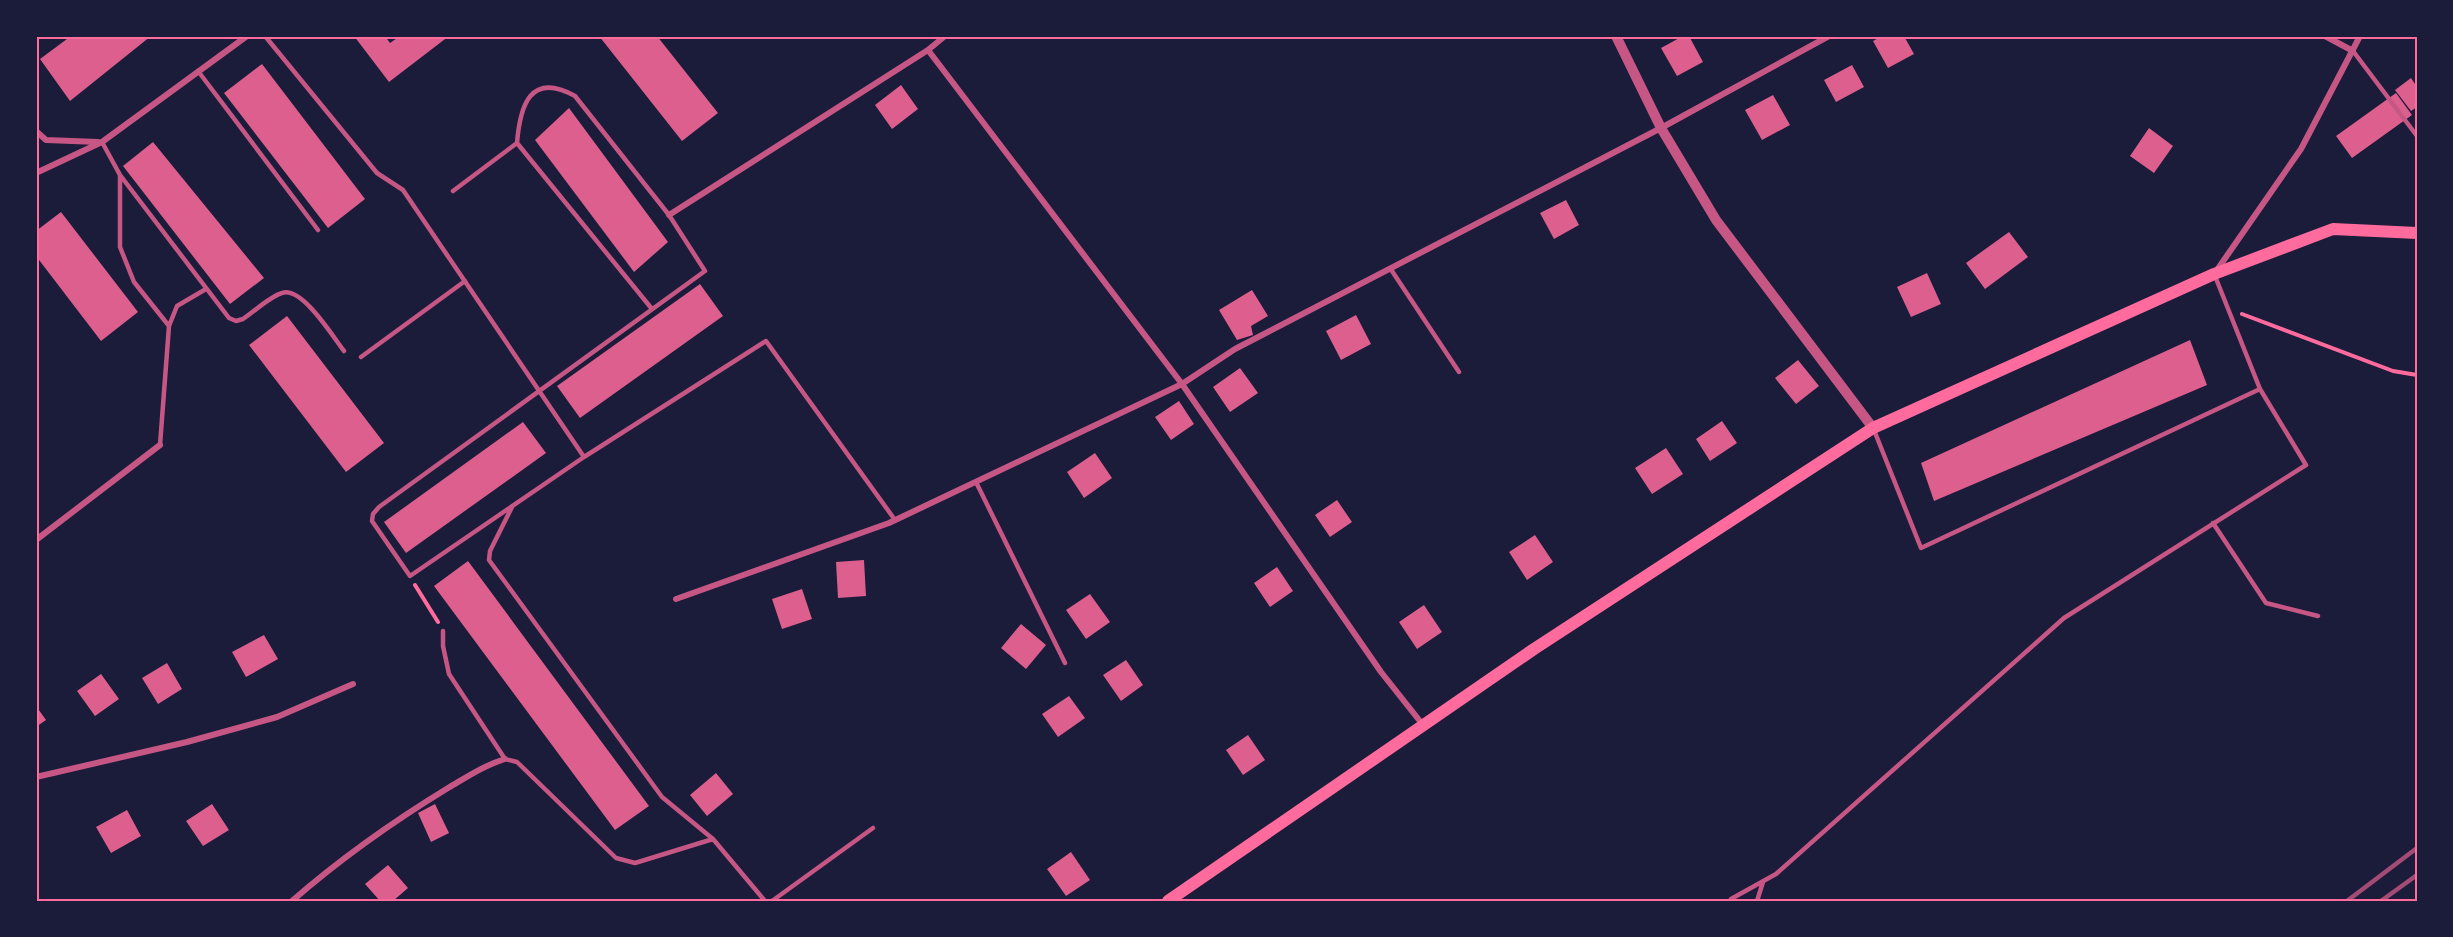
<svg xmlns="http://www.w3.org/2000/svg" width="2453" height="937" font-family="Lato,sans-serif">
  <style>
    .building { fill: #dd5f8e }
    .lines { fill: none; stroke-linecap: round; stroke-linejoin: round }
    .path { stroke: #ff6b9d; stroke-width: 4 }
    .service { stroke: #c65784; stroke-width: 4.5 }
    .minor { stroke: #c65784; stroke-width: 6 }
    .tertiary { stroke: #c65784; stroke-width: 10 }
    .secondary { stroke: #ff6b9d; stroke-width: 12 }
    .rail { stroke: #a44b75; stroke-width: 4.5 }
    .neatline { fill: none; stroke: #ff6b9d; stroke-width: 2 }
  </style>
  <rect width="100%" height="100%" fill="#1b1b3a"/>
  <path class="building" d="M71,36h80l-81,65 -30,-42z
    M354,36h31l5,7 10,-7h49l-60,46z
    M599,36h58l61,77 -36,28z
    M1683,36h6l14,26 -26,14 -16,-28z
    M1882,36h22l10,18 -26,14 -15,-27z
    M262,64l103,135 -37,29 -104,-135z
    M1852,65l12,22 -28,15 -12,-22z
    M2411,78l6,9v20l-6,4 -16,-21z
    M901,85l17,24 -26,20 -17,-24z
    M2396,93l16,22 -60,43 -16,-22z
    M1773,95l17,30 -28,15 -17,-30z
    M569,108l99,134 -34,30 -99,-132z
    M2149,128l24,18 -19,27 -24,-17z
    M153,142l111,136 -34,26 -107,-138z
    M1566,200l13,25 -25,14 -14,-26z
    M61,212l77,100 -37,29 -65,-85v-25z
    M2009,232l19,25 -43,32 -19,-26z
    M1927,273l14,31 -30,13 -14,-30z
    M700,284l23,32 -143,102 -23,-32z
    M1252,290l16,26 -17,10 2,9 -16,5 -18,-30z
    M1356,315l15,29 -30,16 -15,-29z
    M287,316l97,127 -38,29 -97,-127z
    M2190,340l17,45 -273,116 -13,-38z
    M1798,360l21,26 -23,18 -21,-26z
    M1240,368l18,25 -28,19 -17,-25z
    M1179,401l15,23 -23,16 -16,-23z
    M1722,421l15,22 -27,18 -14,-22z
    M523,422l23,31 -140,100 -22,-31z
    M1666,448l17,26 -31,20 -17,-26z
    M1095,453l17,25 -28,20 -17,-26z
    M1337,500l15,22 -22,15 -15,-22z
    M1535,535l18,27 -26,18 -18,-28z
    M864,560l2,36 -28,2 -2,-36z
    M468,561l181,245 -34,24 -181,-244z
    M1277,567l16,24 -23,16 -16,-24z
    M802,589l10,30 -30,10 -10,-30z
    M1090,594l20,28 -24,17 -20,-29z
    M1424,605l18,27 -25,17 -18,-27z
    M1021,624l25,21 -20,24 -25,-21z
    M264,635l14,24 -32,18 -14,-25z
    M1126,660l17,25 -22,16 -18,-26z
    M167,663l15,26 -24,15 -16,-26z
    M101,674l18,25 -24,17 -18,-25z
    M1069,696l16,22 -27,19 -16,-23z
    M36,706l10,14 -10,7z
    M1248,735l17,25 -22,15 -17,-25z
    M716,773l17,21 -26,22 -17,-21z
    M212,804l17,26 -26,16 -17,-25z
    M435,804l14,29 -18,9 -13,-29z
    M127,810l14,26 -30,17 -15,-26z
    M1071,852l19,28 -24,16 -19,-27z
    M388,865l20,23 -15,13h-13l-15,-17z"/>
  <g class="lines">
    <path class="path" d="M2242,314l151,57 24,4
      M415,585l23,37"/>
    <path class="service" d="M265,36l112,137 26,17 181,267
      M2353,51l64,85
      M198,71l120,159
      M102,142l18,33 109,143 7,3 7,-2c12,-8 26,-22 39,-26 20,-7 51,44 62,58
      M517,143c3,-37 13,-72 58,-47l94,119 36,56 -326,236 -6,7 -1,7 38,55 174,-119 182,-116 129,179
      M120,175v72l14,35 35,44
      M453,191l64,-48 135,166
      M1390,268l69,104
      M361,357l104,-76
      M1874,430l47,118 339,-159
      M160,445l9,-119 8,-20 29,-17
      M976,482l89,181
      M512,507l-22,44 -1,9 173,237 51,42 52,62
      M2213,523l53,80 52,13
      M443,631v15l6,28 56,85 12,3 99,96 19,5 78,-24
      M1731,899l45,-25 288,-256 242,-153 -46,-76 -45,-113
      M772,901l101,-73
      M1757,901l6,-19"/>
    <path class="minor" d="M2325,36l28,15
      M928,50l254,334 199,288 42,53
      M36,131l10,9 52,2
      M36,173l66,-31 145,-106
      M669,215l259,-165 17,-14
      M2217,270l84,-121 59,-113
      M36,540l124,-95
      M676,599l213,-76 293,-139 53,-35 426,-221 168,-92
      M36,777l151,-35 90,-25 76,-33
      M292,901c48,-42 102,-80 156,-113 19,-11 37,-23 57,-29"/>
    <path class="tertiary" d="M1616,36l45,92 55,92 157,208"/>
    <path class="secondary" d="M1168,901l366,-252 339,-221 341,-154 119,-45 84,4"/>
    <path class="rail" d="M2347,901l70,-53
      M2381,901l36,-26"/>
  </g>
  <rect width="2453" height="937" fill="none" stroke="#1b1b3a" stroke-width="75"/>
  <rect x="38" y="38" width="2378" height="862" class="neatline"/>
</svg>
